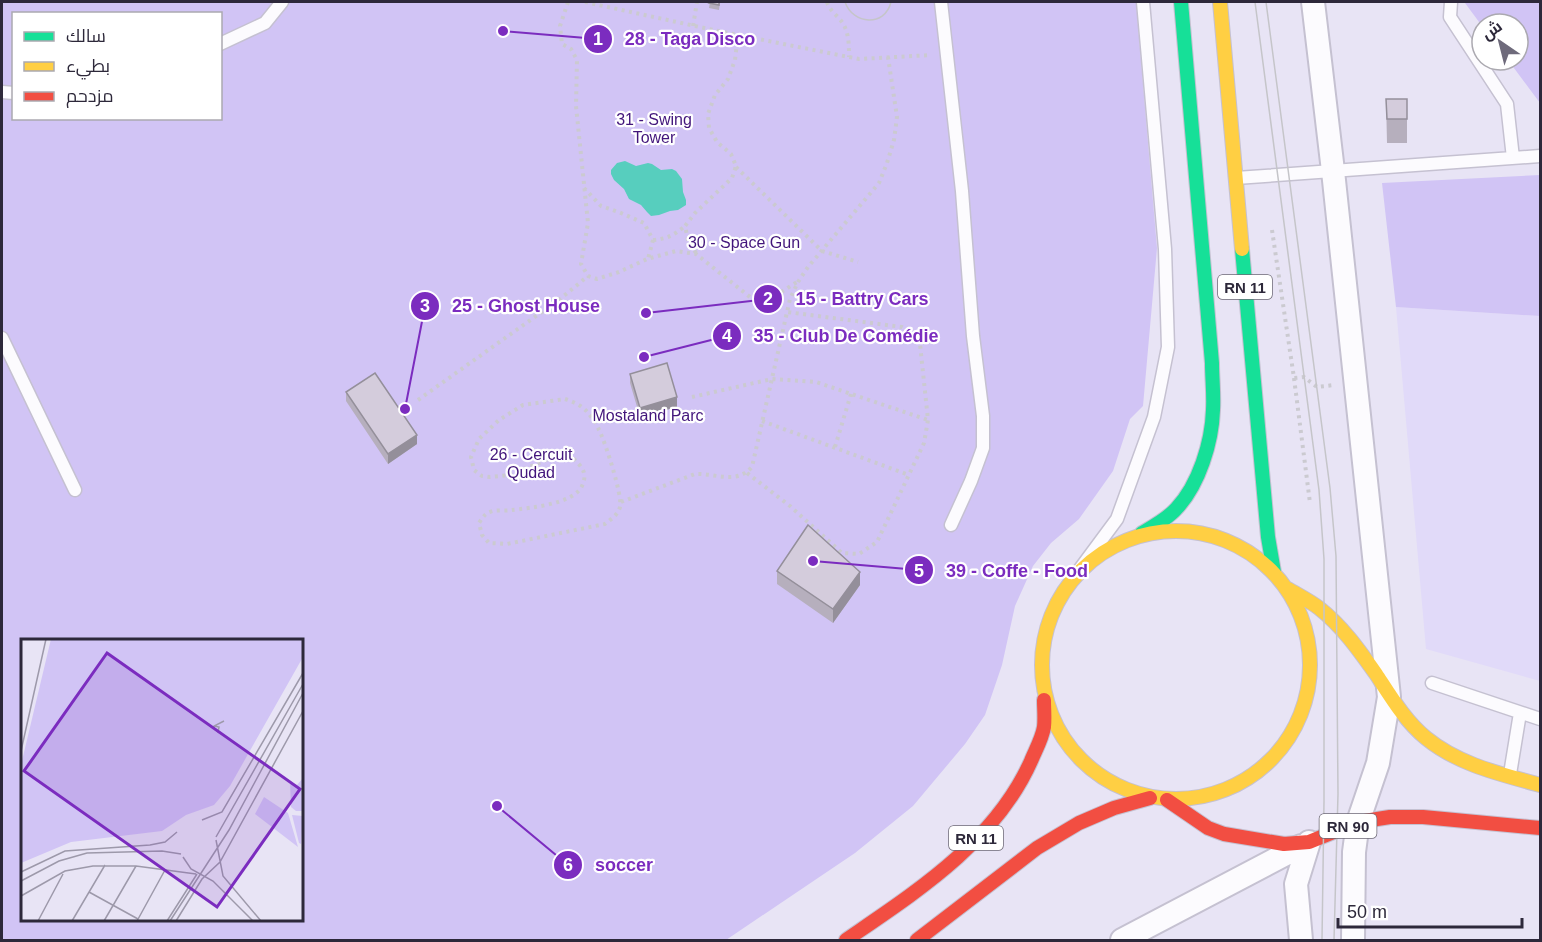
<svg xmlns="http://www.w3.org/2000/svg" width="1542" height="942" font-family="Arial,Cairo,sans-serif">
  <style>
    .built { fill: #e1daf9 }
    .green { fill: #d1c4f5; fill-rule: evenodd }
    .water { fill: #57cebe }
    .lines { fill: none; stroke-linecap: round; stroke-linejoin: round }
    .lane-casing { stroke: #c5c1d1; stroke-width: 15 }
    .street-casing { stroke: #c5c1d1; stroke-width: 26 }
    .fast-casing { stroke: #c5c1d1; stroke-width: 16 }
    .slow-casing { stroke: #c5c1d1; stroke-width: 16 }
    .jam-casing { stroke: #c5c1d1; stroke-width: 16 }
    .path { stroke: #cbcad0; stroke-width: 4; stroke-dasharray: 3 4.5; stroke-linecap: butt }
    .lane { stroke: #fcfbfe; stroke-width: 12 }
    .street { stroke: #fcfbfe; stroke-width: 22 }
    .fast { stroke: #16e098; stroke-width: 14 }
    .slow { stroke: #ffcf43; stroke-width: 14 }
    .jam { stroke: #f24e42; stroke-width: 14 }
    .tram { stroke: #c5c5c9; stroke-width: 1.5 }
    .wall { fill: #b6afbd }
    .shaded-wall { fill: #948f9a }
    .building { fill: #d4ccdc; stroke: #948f9a; stroke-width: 1.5 }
    .labels { text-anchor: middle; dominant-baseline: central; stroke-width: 4.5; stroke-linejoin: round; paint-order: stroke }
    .shield { fill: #fff; stroke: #6c6875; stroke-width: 1.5 }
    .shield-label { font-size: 15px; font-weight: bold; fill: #2d283a }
    .park-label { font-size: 16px; fill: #42157b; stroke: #fff }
    .inset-road { fill: none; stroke: #9d99aa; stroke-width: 1.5 }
    .view { fill: #7b2cbf; fill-opacity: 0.15; stroke: #7b2cbf; stroke-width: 3 }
    .inset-edge { fill: none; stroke: #2d283a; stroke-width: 3 }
    .leader { fill: none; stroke: #7b2cbf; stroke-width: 2 }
    .callout-dot { fill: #7b2cbf; stroke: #fff; stroke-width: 2 }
    .mark-label { font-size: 18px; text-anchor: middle; font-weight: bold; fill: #fff }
    .callout-label { font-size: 18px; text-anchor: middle; font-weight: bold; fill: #7b2cbf; stroke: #fff; stroke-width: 4.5; stroke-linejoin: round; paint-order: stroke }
  </style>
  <rect width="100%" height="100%" fill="#e8e4f5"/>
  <path class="built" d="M1396,307l144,9v365l-114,-32z"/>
  <path class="green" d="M2,2h1134l21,246 -14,158 -13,13 -17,52 -34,48 -28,24 -18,23 -18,40 -13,59 -17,50 -20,29 -52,62 -58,47 -129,87h-724zM14,14h206v104h-206zM22,640h280v280h-280z
    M1466,2h74v101l-32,-43h10v-36h-36v2l-17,-23z
    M1540,175v141l-144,-9 -14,-124z"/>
  <path class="water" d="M625,161l11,5 12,-3 4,1 9,6 11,-1 4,2 6,8 1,13 3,8v5l-8,5 -8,1 -11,4 -8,1 -4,-4 -6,-7 -12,-6 -5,-10 -10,-9 -3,-6v-4l6,-7z"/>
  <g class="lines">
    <g class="lane-casing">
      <path id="lane" d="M941,2l21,189 11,145 10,80v32l-12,33 -20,44
        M1451,2l-1,15 57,87 6,54
        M220,44l45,-21 17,-21
        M2,92l12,1
        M1236,178l304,-22
        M2,338l73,152
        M1074,577l43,-58 37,-102 14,-70 -3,-98 -22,-247
        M1432,683l108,36
        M1510,774l10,-61"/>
    </g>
    <g class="street-casing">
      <path id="street" d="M1313,2l20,169 56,526 -11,66 -20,59 -4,30 -1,88
        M1122,940l179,-94
        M1301,940l-5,-56 13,-42"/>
    </g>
    <g class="fast-casing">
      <path id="fast" d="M1242,249l26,288 6,35
        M1142,533c12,-7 25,-14 34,-24 23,-24 36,-67 37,-99 1,-16 -1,-31 -1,-47l-31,-361"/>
    </g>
    <g class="slow-casing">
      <path id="slow" d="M1220,2l22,247
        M1042 665a134 134 0 1 1 268 0a134 134 0 1 1-268 0Z
        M1288,589c10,6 22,12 31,19 23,18 40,42 57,66 15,23 29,47 50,64 33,27 75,36 114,47"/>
    </g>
    <g class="jam-casing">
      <path id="jam" d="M1167,800l41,28 16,6 60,10 25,-2 49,-20 32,-5h33l117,11
        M846,940c70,-48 149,-98 185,-179 4,-10 11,-22 13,-34 1,-9 0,-18 0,-27
        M917,940l120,-92 42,-25 35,-15 36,-10"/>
    </g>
    <path class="path" d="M568,2l-8,24 2,18 9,5 6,11 -1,46 12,117 -7,41 7,12 9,3 22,-7 28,-13 29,-8 20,3 59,47 20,-5 22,-14
      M585,2l133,29 141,28 72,-4
      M827,2c2,8 10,13 15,20 7,10 7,23 7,35
      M693,26l4,-24
      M736,167l86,84 36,11
      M584,188l17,18 20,7 23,10 9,17 -5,19
      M1272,230l22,148 10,-1 13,10 17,-2
      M653,240c14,-1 21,-5 32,-14
      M696,253l-8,-13 -3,-14 10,-13 37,-35 4,-12 -5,-12 -14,-12 -8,-14 -1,-14 7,-19 13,-16 7,-19 3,-25
      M1294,378l16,125
      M692,397l80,-18 44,3 112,38
      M565,399c9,3 18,7 24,15 3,4 8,10 10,16 6,11 24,67 21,77 -2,8 -9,12 -15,17l-98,20 -18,-1 -7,-8 -3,-12c4,-6 6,-10 14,-12 6,-1 13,0 19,-1 17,-2 62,-6 70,-24 6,-13 0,-19 -9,-28l-20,-1 -43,18 -20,2 -8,-1 -8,-6 -3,-13 8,-18 20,-19 24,-15z
      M418,400l142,-101 28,-23
      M762,421l147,54
      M835,447l16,-53
      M747,473l43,33 52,47 17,1 18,-12 47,-99 4,-23 -8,-76 -5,-10 -13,-7 -115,-15
      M621,502l74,-28c21,-1 41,11 57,-7l38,-168 8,-17 10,-15 71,-84 8,-20 7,-23 3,-23 -9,-60"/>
    <use href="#lane" class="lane"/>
    <use href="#street" class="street"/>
    <use href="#fast" class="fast"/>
    <use href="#slow" class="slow"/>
    <use href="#jam" class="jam"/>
    <path class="tram" d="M845,2c8,23 40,25 46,0
      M1255,2l64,488 5,69v242l-2,139
      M1266,2l64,486 6,68 2,238 -4,146"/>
  </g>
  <path class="wall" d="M710,2h10l-1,8 -10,-2z
    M1386,99h21v44h-20z
    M630,374l47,33 -37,10 -10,-34z
    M346,392l71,52 -29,20 -42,-63z
    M777,571l83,14 -27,38 -56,-39z"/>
  <path class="shaded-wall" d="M677,397v10l-37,10v-9z
    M417,435v9l-29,20v-10z
    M860,572v13l-27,38v-14z"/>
  <path class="building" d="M710,2h9v3l-10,-2z
    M1386,99h21v20h-20z
    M667,363l10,34 -37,11 -10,-34z
    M375,373l42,62 -29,19 -42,-62z
    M808,525l52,47 -27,37 -56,-38z"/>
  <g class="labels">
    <g class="shield">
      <rect x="1218" y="275" width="54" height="24" rx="4.5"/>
      <rect x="1319.5" y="814" width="57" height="24" rx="4.5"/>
      <rect x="949" y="826" width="54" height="24" rx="4.5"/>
    </g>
    <g class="shield-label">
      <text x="1245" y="287">RN 11</text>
      <text x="1348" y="826">RN 90</text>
      <text x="976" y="838">RN 11</text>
    </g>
    <g class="park-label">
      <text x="654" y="119">31 - Swing<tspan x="654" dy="18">Tower</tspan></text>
      <text x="744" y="242">30 - Space Gun</text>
      <text x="648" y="415">Mostaland Parc</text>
      <text x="531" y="454">26 - Cercuit<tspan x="531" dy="18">Qudad</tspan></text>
    </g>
  </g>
  <g transform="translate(21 639)">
    <rect width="282" height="282" fill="#e8e4f5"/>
    <path d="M30,0h252v18l-73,129 -16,19 -28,10 -24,16 -91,11 -50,21v-98zM282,139v33h-7l-5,-4 -1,-25 7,3zM243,158l24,16 10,34 -43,-33zM271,176l11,1 -2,28 -2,-1z" fill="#d1c4f5"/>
    <path class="inset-road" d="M193,87l5,1 -1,5 -5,-5 1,-1 10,-5M0,112l25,-112M181,181l20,-8 81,-139M195,198l87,-153M195,201l7,36 38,45M162,218l8,12 22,12 40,40M0,233l44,-21 85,-6 15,-3 12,-10M0,242l38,-20 28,-8 75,-2 19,3M68,253l49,27M0,257l44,-25 28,-5h43l60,8M17,282l25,-47M51,282l33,-56M83,282l32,-55M116,282l28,-51M146,282l30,-47M149,282l59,-91 74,-137M155,282l26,-42 18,-17 83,-151"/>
    <path class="view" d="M86,14l193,136 -83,118 -193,-136z"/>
    <rect width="282" height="282" class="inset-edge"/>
  </g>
  <path class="leader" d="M503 31L598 39M646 313L768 299M405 409L425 306M644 357L727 336M813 561L919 570M497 806L568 865"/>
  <g class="callout-dot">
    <circle cx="503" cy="31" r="6"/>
    <circle cx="646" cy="313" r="6"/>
    <circle cx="405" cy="409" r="6"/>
    <circle cx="644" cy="357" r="6"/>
    <circle cx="813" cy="561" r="6"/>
    <circle cx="497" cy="806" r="6"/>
    <circle cx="598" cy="39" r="15"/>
    <circle cx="768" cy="299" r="15"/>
    <circle cx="425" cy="306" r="15"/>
    <circle cx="727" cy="336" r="15"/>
    <circle cx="919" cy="570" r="15"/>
    <circle cx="568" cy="865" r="15"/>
  </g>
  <g class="mark-label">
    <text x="598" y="45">1</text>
    <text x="768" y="305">2</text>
    <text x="425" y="312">3</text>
    <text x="727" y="342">4</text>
    <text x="919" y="577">5</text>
    <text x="568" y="871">6</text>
  </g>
  <g class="callout-label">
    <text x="690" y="45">28 - Taga Disco</text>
    <text x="862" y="305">15 - Battry Cars</text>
    <text x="526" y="312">25 - Ghost House</text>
    <text x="846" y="342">35 - Club De Comédie</text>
    <text x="1017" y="577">39 - Coffe - Food</text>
    <text x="624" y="871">soccer</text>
  </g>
  <rect width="1542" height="942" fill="none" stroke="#2d283a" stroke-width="6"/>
  <rect x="12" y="12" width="210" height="108" fill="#ffffff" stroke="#aba9b0" stroke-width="1.5"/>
  <rect x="24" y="32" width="30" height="9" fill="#16e098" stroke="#aba9b0" stroke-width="1.5"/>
  <text x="66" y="42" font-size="18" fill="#2d283a">سالك</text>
  <rect x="24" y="62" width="30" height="9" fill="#ffcf43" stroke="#aba9b0" stroke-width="1.5"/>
  <text x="66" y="72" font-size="18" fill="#2d283a">بطيء</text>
  <rect x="24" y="92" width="30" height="9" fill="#f24e42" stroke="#aba9b0" stroke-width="1.5"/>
  <text x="66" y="102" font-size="18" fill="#2d283a">مزدحم</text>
  <g transform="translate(1500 42) rotate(325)"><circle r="28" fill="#ffffff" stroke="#aba9b0" stroke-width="1.5"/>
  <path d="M0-4.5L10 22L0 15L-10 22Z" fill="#6e6a7b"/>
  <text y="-9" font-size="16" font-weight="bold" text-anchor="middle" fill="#2d283a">ش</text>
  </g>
  <path d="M1338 918v9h184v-9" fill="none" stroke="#2d283a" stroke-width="3"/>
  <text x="1347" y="918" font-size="18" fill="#2d283a" stroke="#ffffff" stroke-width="4.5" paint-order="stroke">50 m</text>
</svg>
